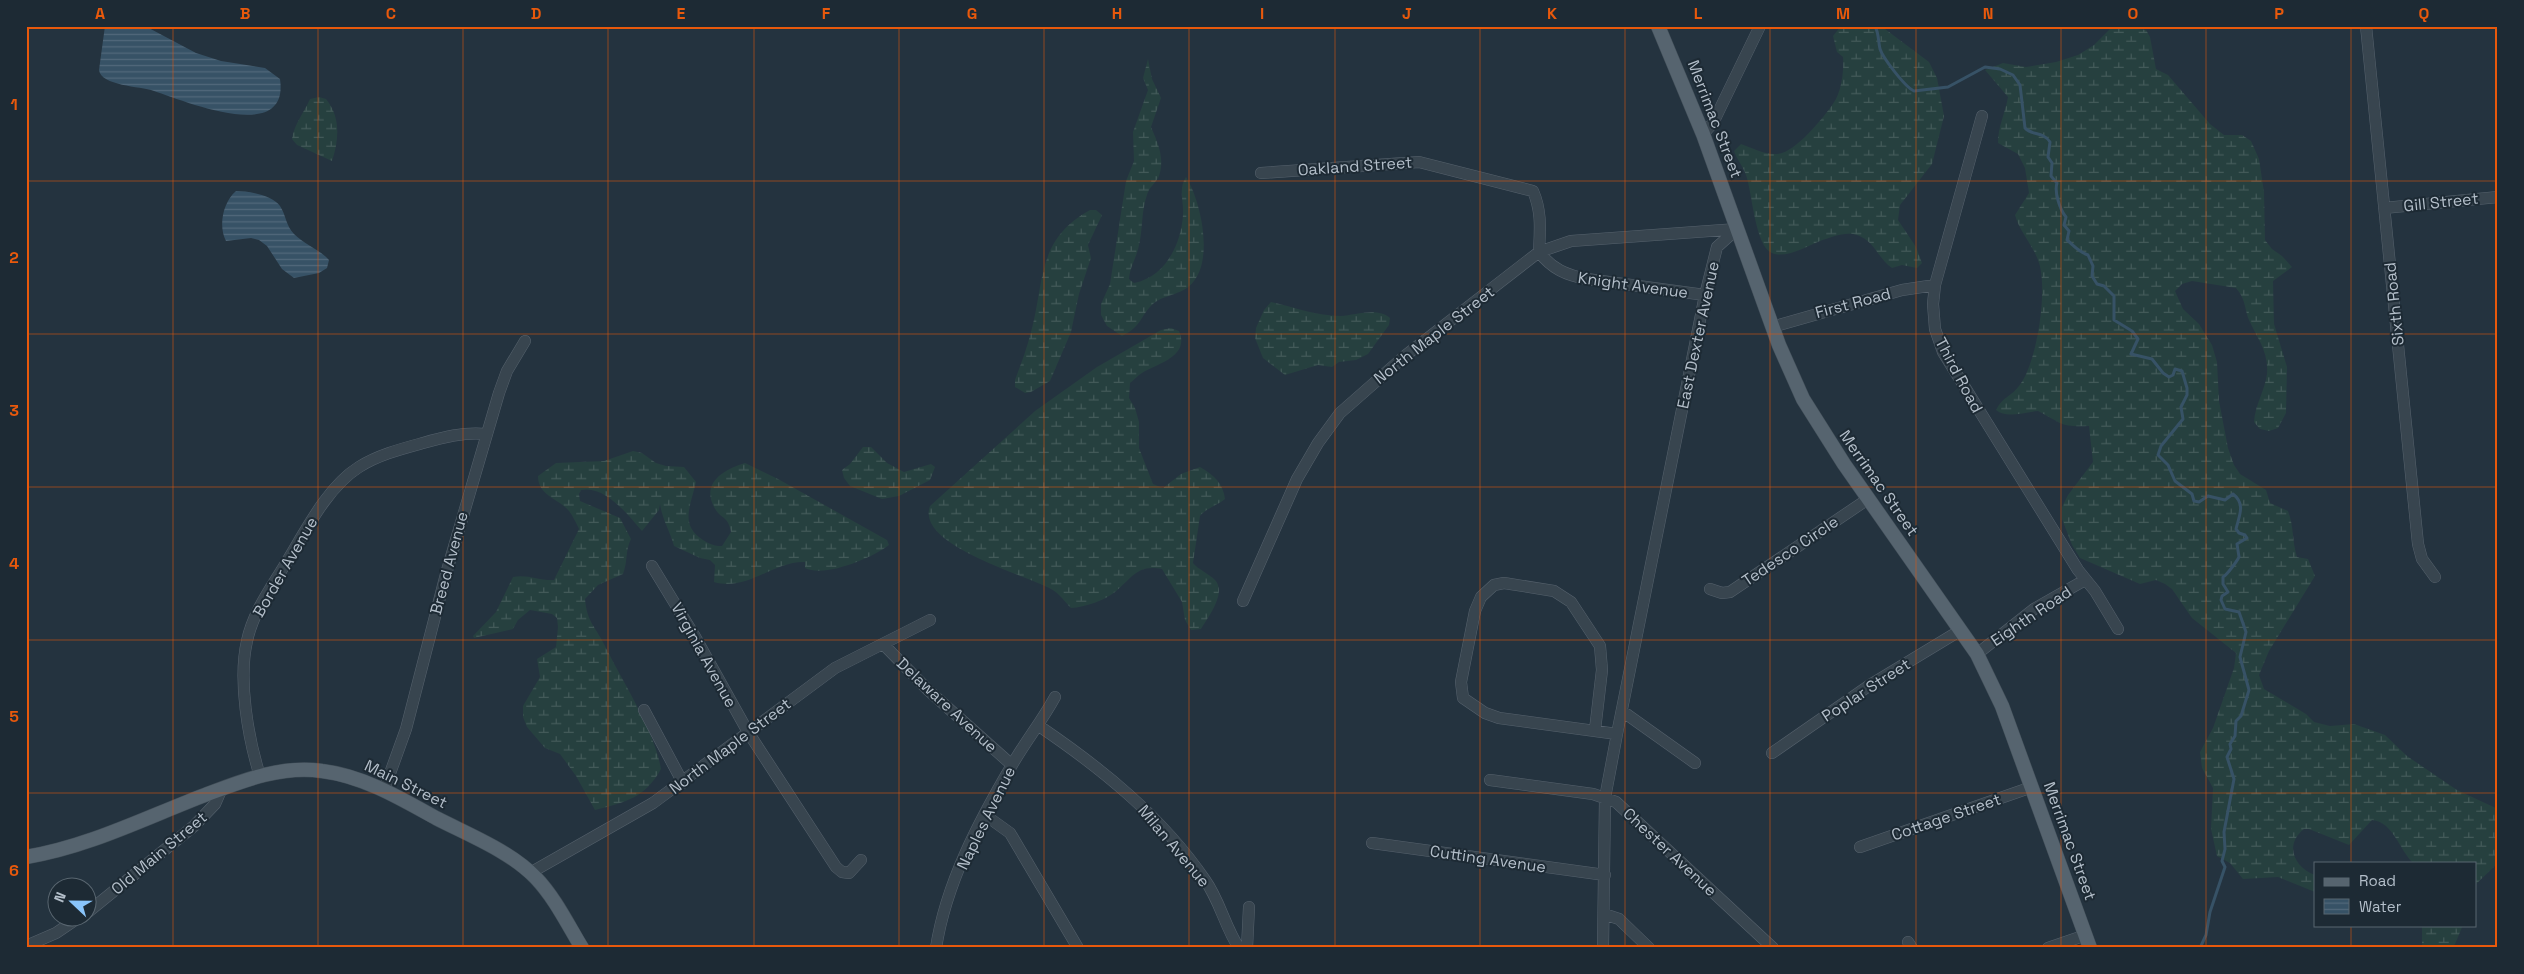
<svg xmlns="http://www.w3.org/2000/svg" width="2524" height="974" font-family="'Space Grotesk',sans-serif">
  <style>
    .wetland { fill: url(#wetland-marsh) }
    .water { fill: url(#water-rules) }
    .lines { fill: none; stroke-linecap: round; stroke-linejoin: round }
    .stream { stroke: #375266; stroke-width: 3 }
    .minor-casing { stroke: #56626d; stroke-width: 12 }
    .major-casing { stroke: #414e58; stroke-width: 15 }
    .minor { stroke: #38454f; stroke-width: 11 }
    .major { stroke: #56646f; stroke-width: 14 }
    .grid { fill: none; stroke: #e8590c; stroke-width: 1; stroke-opacity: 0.55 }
    .labels { text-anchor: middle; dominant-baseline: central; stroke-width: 4; stroke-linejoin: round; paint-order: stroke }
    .street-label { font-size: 16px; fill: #b4bfca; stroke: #1d2a34 }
    .neatline { fill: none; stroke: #e8590c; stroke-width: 2 }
    .grid-label { font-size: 16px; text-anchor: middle; font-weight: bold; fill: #e8590c }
  </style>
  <defs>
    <pattern id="wetland-marsh" width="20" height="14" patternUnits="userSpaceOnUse" patternTransform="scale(1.25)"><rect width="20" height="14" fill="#26403f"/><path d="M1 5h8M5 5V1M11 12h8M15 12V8" fill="none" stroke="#435a59"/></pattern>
    <pattern id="water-rules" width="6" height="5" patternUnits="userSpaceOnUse" patternTransform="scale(1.25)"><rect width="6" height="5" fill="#375266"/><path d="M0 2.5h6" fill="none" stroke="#52697b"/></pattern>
  </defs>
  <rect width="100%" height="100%" fill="#24333f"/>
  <path class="wetland" d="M1841,26h40l48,36 8,16 7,38 -12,48 -32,41 -2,15 18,27 6,16 -5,5 -15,-3 -10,3c-14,-9 -17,-27 -35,-33 -11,-4 -26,2 -37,6 -12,5 -34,18 -48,12 -17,-6 -20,-62 -26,-78 -3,-9 -9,-15 -12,-24l7,-7c12,4 27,13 41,9 17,-5 45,-39 54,-54 6,-12 8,-29 7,-42l-6,-5 -4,-16z
    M2113,26l33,4 4,7 6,32 12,6 42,49 14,11h18l9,6 8,18 5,33 1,48 7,9 10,7 10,11 -19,14 1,43 13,43 -1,46 -8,15 -9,3 -9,-2 -6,-7c1,-17 11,-32 13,-48 2,-22 -10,-36 -18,-54 -5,-13 -3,-20 -13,-32l-44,-7 -10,3 -7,7 8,18 16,15 13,21 5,17 2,39 9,47 6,17 6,9 26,16 4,13 18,8c6,15 4,30 9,46l11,2 7,17 -46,75 -10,24 5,14 42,25 8,8 16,4 24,-2 31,11 22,21 50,34 41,19v54l-23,22v-22h-62c-14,-14 -20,-41 -41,-43l-23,25 -40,-16h-5c-20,16 -10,38 11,46v17l-37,-15 -35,2 -13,-16 -13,-7 -6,-27 2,-41 -11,-20 -2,-16 13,-24 21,-60 2,-15 -44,-35 -20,-29 -7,-5 -9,-4 -16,4 -60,-26 -8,-13 -10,-26v-12l6,-12 25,-33 -4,-36c-29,1 -26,-2 -51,-15 -14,1 -31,8 -42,-1 6,-13 16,-14 23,-24 18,-22 29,-96 20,-123 -5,-17 -19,-30 -24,-48l14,-22 -4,-25 -7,-14 -20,-11c0,-17 7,-29 10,-46l-23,-27 18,-7 23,4 30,-5 22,-7 16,-10z
    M1148,59l4,20 9,19 -10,29c7,16 14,32 8,49 -3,7 -10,11 -12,19 -6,17 -4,34 -8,50 -2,12 -9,21 -10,34l5,4c31,-6 47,-38 49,-68 1,-13 -5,-26 3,-38 15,24 27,80 8,104 -10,14 -28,13 -40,22 -14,12 -11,23 -32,33l-15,-10 -6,-11v-11l9,-20 16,-103 8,-20 -1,-29 15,-42 -5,-12z
    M319,97l7,2c15,18 13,41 6,62l-35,-16 -5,-6c2,-15 12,-26 18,-40z
    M1090,210h6l6,5 -14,30 3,13 -12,36 -8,38 -21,49 -19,11 -6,1 -10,-6v-7c6,-16 12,-32 16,-48 14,-51 5,-92 59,-122z
    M1271,302c23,5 46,14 70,14 14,-1 37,-9 49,2l-1,7 -21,29 -12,6 -17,2 -7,5 -14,-2 -33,10 -22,-17 -8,-20 1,-10 8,-18z
    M1171,328l8,3c11,25 -20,32 -37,42 -4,2 -8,7 -12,10l-1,15 6,10 4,14v26l14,36 10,4 18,-14 19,-7c14,8 23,16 25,32 -7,6 -20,10 -25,17l-7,47c6,7 15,10 22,17 12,13 -7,37 -14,49l-10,1 -6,-10 -3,-18 -20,-33c-25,-5 -30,9 -47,23 -12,9 -29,15 -44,16 -6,-6 -12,-15 -20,-19 -25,-14 -136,-44 -121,-83l105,-95 62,-44 64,-37z
    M863,447h8l16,16 17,9 27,-8 4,3 -5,13 -31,16 -17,3 -32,-13 -6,-8 -2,-8 8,-6z
    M633,451l9,2 14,10 10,3 18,1 12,15c-5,23 -17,43 7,58 7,4 11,6 19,6l9,-14c-3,-17 -10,-12 -17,-25 -13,-25 11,-38 31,-44l33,16 109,61 2,5c-17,13 -64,33 -84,23v-6c-32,-1 -58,30 -91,20l1,-17 -5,-5 -10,-2 -26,-12c-4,-15 -12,-27 -14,-42l-1,6 -17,21c-15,-17 -37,-46 -61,-41l-2,4 1,7 40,17 11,21c-6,12 -3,22 -8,35l-25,11 -13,14c2,23 10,27 19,45 18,37 50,85 57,125 -16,29 -35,33 -66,41l-19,-34 -16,-22 -15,-6 -18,-21 -4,-10v-11l17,-29 -3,-18 19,-12 2,-20 -1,-9 -5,-4 -22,-4 -12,10 -5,9 -39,9 -1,-2 23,-24 17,-35c15,-3 27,4 41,3l25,-51c-3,-6 -6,-13 -10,-18 -11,-13 -31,-15 -31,-35l18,-13 48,-2z
    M2422,925h41l-8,19 -4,4h-29z"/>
  <path class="water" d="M105,26h40l51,27 25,8 44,7 15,11c10,67 -98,21 -126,12 -14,-5 -53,-5 -55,-21z
    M236,191c12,0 36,4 44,15 6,9 6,20 14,28 11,11 25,15 35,26l-2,8 -8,5 -25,5 -12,-9 -15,-23 -8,-6 -8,-2 -25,3c-8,-15 -3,-39 10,-50z"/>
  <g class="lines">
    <path class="stream" d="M1875,26c4,8 3,14 5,23 3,9 25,38 34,42l34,-4 37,-20 15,2 13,6 7,10 5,43c7,8 18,3 25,14l-2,15 4,6 -1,13 6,7c-3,9 3,27 9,34l-2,8 5,6 -2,9c7,6 12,12 21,15l5,11 -1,10 5,8 7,2 10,10v24l18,11 6,8 -7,15 21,5 11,14 6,4 4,-2 2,-6 7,2 5,17v7l-6,12 2,12 -22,27 -3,9 10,10 7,16 17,13 2,7 5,1 9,-6 17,4 8,-6c13,10 6,22 3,35l3,4 6,2 2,3 -10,6 2,13c-2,4 -12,18 -16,20v7l5,8 -6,4 -1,4 4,9 14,3 7,20 -6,25 9,33 -8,26 -5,5 -1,15 -5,8 1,5 -4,8 7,22 -10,53 1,17 -3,12 3,6 -15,45 -4,23 -6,13"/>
    <g class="minor-casing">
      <path id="minor" d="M2366,26l52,518 4,15 13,18
        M1982,116l-47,169 -2,19 2,25 8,23 135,218 17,21 23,38
        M1703,134l10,-11 47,-97
        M1261,173l158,-11 114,29c9,21 7,39 6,61 13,17 27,23 48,27l118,16
        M2384,208l114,-11
        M1772,327l130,-37 33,-5
        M652,566l42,69 54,97 88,135 6,5 7,1 12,-13
        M1710,589l12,4 8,-1 138,-93
        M1243,601l54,-122 21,-36 22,-30 66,-58 133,-103 32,-11 166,-12
        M883,644l45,46 84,75
        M1977,654l57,-45 51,-29
        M644,710l39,73
        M1622,711l73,52
        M1039,726c62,42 123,91 166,154 15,21 20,47 34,68
        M1595,730l7,-60 -2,-24 -29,-44 -17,-11 -50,-8 -10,2 -13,12 -6,14 -14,71 2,16 22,15 14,5 118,16
        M1772,753l98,-68 91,-55
        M260,776c-12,-38 -22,-96 -13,-135 6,-29 24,-53 39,-78 19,-31 41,-76 73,-96 19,-12 42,-18 64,-24 21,-6 40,-11 63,-9
        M1490,780l103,14 23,8 157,146
        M384,790l22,-61 40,-155 53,-181 8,-22 18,-30
        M985,815l25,18 68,115
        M1372,843l233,32
        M1860,847l172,-60
        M530,873l123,-70 182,-135 95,-48
        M88,912l106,-86 21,-22 7,-16
        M1604,914l15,5 30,29
        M1908,942l4,6
        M26,946l30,-13 25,-17
        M936,948c10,-65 43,-127 76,-183 13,-23 30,-44 43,-68
        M1247,948l2,-41
        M1603,948l2,-150 12,-64 88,-439 12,-48 20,-18
        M2048,948l38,-13"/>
    </g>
    <g class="major-casing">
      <path id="major" d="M1658,26l45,108 76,211 24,54 41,65 133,190 25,52 88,242
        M26,857c62,-10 121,-40 179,-62 37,-14 76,-30 117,-24 41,5 78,27 114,47 33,17 74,33 100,60 19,20 32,47 46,70"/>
    </g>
    <use href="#minor" class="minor"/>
    <use href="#major" class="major"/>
  </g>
  <path class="grid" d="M173,26v922M318,26v922M463,26v922M608,26v922M754,26v922M899,26v922M1044,26v922M1189,26v922M1335,26v922M1480,26v922M1625,26v922M1770,26v922M1916,26v922M2061,26v922M2206,26v922M2351,26v837M26,181h2472M26,334h2472M26,487h2472M26,640h2472M26,793h2472M2351,925v23"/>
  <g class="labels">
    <g class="street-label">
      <text transform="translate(1715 119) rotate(69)">Merrimac Street</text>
      <text transform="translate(1355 166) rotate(-4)">Oakland Street</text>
      <text transform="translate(2441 202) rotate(-6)">Gill Street</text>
      <text transform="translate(1633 285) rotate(8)">Knight Avenue</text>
      <text transform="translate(1853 303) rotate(-15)">First Road</text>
      <text transform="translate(2394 304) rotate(-96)">Sixth Road</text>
      <text transform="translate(1434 335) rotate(-38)">North Maple Street</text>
      <text transform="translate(1698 335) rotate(-78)">East Dexter Avenue</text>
      <text transform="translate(1959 375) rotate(62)">Third Road</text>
      <text transform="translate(1879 483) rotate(55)">Merrimac Street</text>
      <text transform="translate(1790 551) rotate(-34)">Tedesco Circle</text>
      <text transform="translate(449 563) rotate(-75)">Breed Avenue</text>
      <text transform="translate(285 567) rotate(-60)">Border Avenue</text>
      <text transform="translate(2031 616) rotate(-34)">Eighth Road</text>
      <text transform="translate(704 655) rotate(61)">Virginia Avenue</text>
      <text transform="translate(1866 690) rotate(-33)">Poplar Street</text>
      <text transform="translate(947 705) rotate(43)">Delaware Avenue</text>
      <text transform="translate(730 746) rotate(-37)">North Maple Street</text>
      <text transform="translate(406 784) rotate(26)">Main Street</text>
      <text transform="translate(1946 817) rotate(-19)">Cottage Street</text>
      <text transform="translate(986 818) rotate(-64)">Naples Avenue</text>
      <text transform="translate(2070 841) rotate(70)">Merrimac Street</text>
      <text transform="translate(1174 846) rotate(50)">Milan Avenue</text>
      <text transform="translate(1670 852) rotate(43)">Chester Avenue</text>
      <text transform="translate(159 853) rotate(-40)">Old Main Street</text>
      <text transform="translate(1488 859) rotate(8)">Cutting Avenue</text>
    </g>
  </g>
  <rect width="2524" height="974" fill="none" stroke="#1d2a34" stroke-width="55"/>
  <rect x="2314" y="862" width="162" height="65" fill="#1d2a34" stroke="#596670"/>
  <rect x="2324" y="878" width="25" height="8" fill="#56646f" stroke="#596670"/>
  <text x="2359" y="886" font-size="15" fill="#b4bfca">Road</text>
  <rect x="2324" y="899" width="25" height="15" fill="url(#water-rules)" stroke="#596670"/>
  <text x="2359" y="912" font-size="15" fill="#b4bfca">Water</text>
  <g transform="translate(72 902) rotate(292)"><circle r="24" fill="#1d2a34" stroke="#596670"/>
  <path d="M0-4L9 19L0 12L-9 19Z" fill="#89c4fa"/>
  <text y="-8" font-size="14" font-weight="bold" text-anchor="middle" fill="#b4bfca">N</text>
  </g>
  <rect x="28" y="28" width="2468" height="918" class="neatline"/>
  <g class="grid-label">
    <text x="100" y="19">A</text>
    <text x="245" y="19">B</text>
    <text x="391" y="19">C</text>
    <text x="536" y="19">D</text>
    <text x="681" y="19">E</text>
    <text x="826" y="19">F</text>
    <text x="972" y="19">G</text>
    <text x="1117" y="19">H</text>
    <text x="1262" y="19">I</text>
    <text x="1407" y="19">J</text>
    <text x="1552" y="19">K</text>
    <text x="1698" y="19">L</text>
    <text x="1843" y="19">M</text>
    <text x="1988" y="19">N</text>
    <text x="2133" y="19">O</text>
    <text x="2279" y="19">P</text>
    <text x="2424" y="19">Q</text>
    <text x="14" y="110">1</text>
    <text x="14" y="263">2</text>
    <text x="14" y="416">3</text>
    <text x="14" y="569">4</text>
    <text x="14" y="722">5</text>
    <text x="14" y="876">6</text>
  </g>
</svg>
